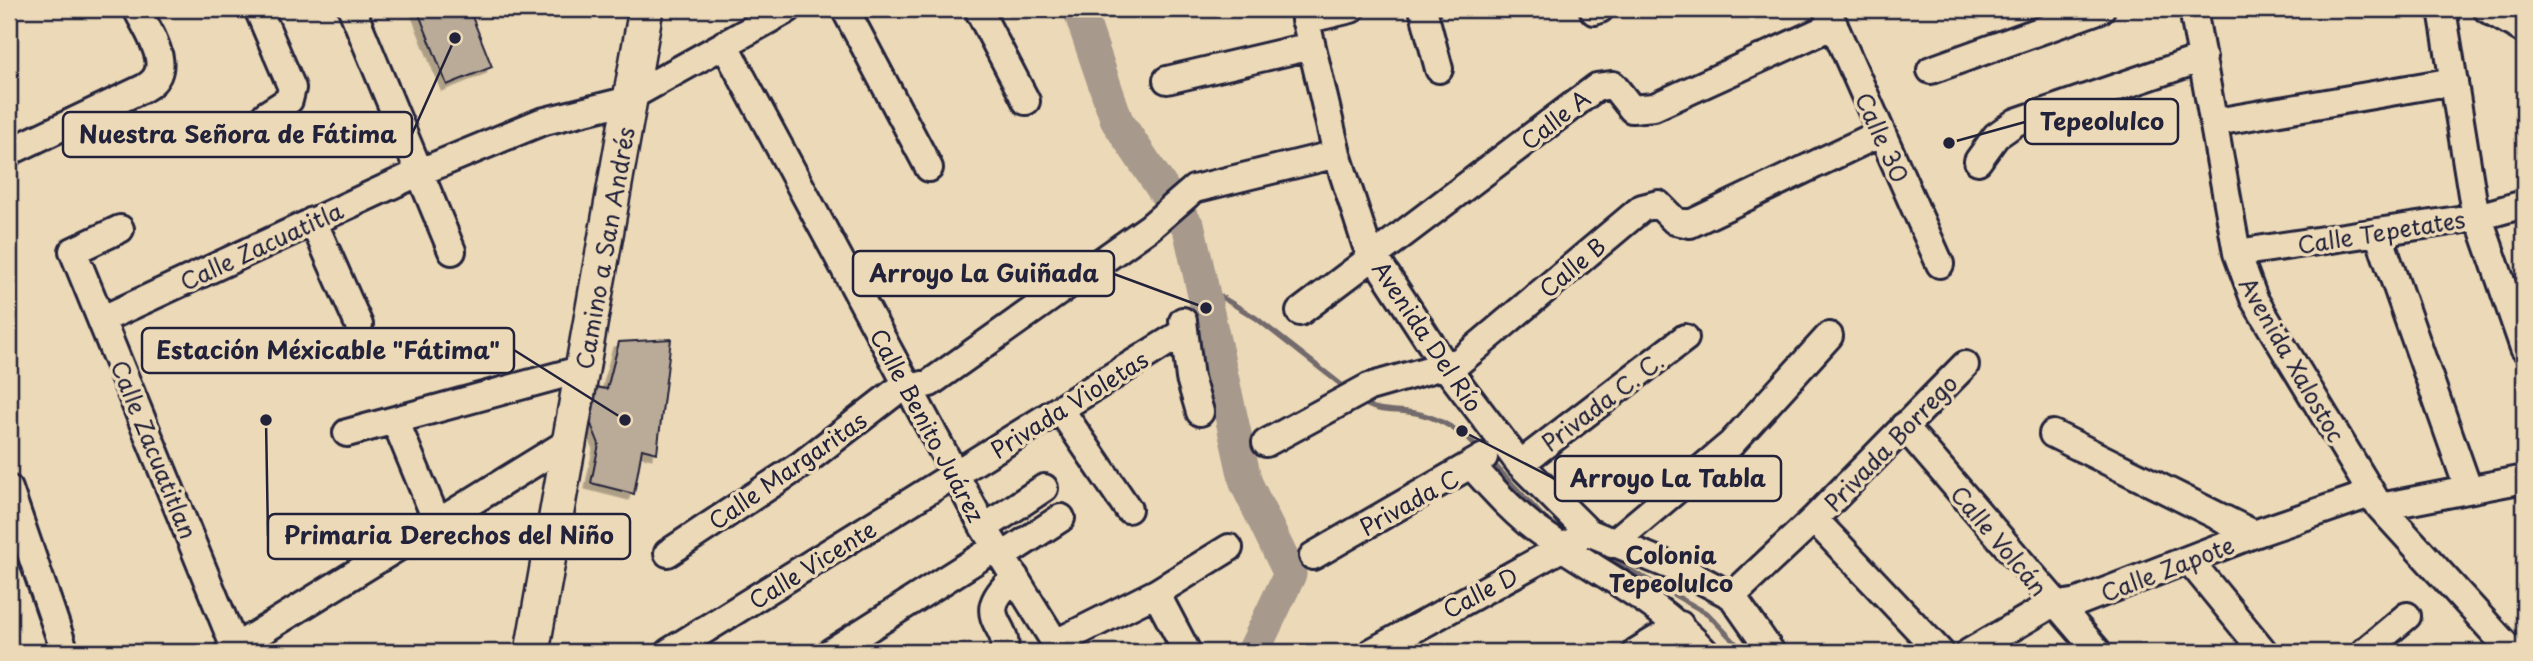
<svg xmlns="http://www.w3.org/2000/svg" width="2533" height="661" font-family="'Playpen Sans',sans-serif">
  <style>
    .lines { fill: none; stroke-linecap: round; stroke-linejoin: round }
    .stream { stroke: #726a6c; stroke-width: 5 }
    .river { stroke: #a79a8d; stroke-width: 33 }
    .building { fill: #baab98; stroke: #22223b; stroke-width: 2; filter: url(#shadow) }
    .minor-casing { stroke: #22223b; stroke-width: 32 }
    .major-casing { stroke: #22223b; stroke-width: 38 }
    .minor { stroke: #ecd9b7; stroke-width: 26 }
    .major { stroke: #ecd9b7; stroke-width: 33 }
    .labels { text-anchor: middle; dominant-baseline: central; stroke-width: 7; stroke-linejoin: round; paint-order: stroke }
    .street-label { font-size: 23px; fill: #22223b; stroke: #ecd9b7 }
    .neighbourhood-label { font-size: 24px; font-weight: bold; fill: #22223b; stroke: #ecd9b7 }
    .leader { fill: none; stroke: #22223b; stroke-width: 2.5 }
    .callout-dot { fill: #22223b; stroke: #ecd9b7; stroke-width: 2.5 }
    .callout { fill: #ecd9b7; stroke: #22223b; stroke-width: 2.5 }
    .callout-label { font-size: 24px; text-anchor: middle; font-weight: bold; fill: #22223b }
  </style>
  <defs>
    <filter id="shadow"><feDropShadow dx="-5.5" dy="5.5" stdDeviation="0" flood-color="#0004"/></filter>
  </defs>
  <rect width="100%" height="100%" fill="#ecd9b7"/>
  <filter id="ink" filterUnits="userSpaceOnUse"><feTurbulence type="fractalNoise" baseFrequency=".0143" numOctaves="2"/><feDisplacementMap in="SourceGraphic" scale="14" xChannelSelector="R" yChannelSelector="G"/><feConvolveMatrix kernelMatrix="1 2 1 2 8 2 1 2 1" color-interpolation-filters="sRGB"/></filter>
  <g filter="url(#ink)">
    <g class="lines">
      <path class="stream" d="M1200,284l56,34 92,72
        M1361,401c18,14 38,7 59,13 24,6 43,19 60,36
        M1490,460l55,59 24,15
        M1586,545l122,69 36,38"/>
      <path class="river" d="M1079,9l38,112 72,107 57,255 44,91 -37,78"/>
    </g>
    <path class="building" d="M417,9h52l23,58 -45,18z
      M671,339l-14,114 -15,-4 -8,45 -43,-11 8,-39 -12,-30 2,-28 18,3 12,-47z"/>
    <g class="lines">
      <g class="minor-casing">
        <path id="minor" d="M258,9l34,79 -3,12 -23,15
          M352,9l100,242
          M845,9l84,159
          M978,9l48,92
          M1303,9l34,145 29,90 80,123 74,97 68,68 100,41 44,23 39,56
          M1423,9l16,60
          M2193,9l44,244 17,46 126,208 132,145
          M2442,9l31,192 51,147
          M2487,9l37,21
          M1827,10l113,254
          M1594,11l6,-2
          M1305,20l46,-11
          M724,44l260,484 77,124
          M1931,70l170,-61
          M1167,80l144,-34
          M2216,122l238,-41
          M9,152l135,-64c33,-18 5,-54 -7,-79
          M1978,161l18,-25 20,-14 187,-64
          M313,221l46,104
          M120,229l-47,22 162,397
          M2378,233l90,255
          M2237,253l241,-36 46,-13
          M1300,312l297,-225 16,-2 19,24 22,-2 180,-82
          M103,319l317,-147 121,-50 80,-20 167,-93
          M1183,321l7,57 10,34
          M1060,409l68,100
          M395,420l43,104
          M1904,426l194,226
          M347,433l236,-64
          M2053,434l201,100
          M1266,443l103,-56 91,-26 182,-153 16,-4 17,17 15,3 191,-91
          M1520,464l165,-126
          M1472,466c20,22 38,43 61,61 59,44 120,68 172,125
          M9,489l56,163
          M2380,507l144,-28
          M1814,519l126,133
          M984,528l60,-40
          M1612,544l119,-100 98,-108
          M668,553l134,-89 93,-72 35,-9 220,-156 44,-38 143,-35
          M1313,556l171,-99
          M1001,557l60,-39
          M2189,560l75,92
          M1156,593l31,59
          M1732,596l82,-77 151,-154
          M1056,643l100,-50 73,-45
          M228,652l342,-211
          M669,652l513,-319
          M831,652l164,-104
          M1003,652c10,-28 -35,-34 12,-75
          M1372,652l204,-112
          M1636,652l44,-27
          M1970,652l77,-45 31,-5 176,-68 116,-40
          M2364,652l43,-36"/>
      </g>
      <g class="major-casing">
        <path id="major" d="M532,652l114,-643"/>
      </g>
      <use href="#minor" class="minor"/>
      <use href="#major" class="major"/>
    </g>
  </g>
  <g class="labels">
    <g class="street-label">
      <text transform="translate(1555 119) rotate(-38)">Calle A</text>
      <text transform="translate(1883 137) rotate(66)">Calle 30</text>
      <text transform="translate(2381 231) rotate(-9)">Calle Tepetates</text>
      <text transform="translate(261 245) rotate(-25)">Calle Zacuatitla</text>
      <text transform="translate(604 248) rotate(-80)">Camino a San Andrés</text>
      <text transform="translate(1572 267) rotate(-40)">Calle B</text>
      <text transform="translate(1428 336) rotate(56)">Avenida Del Río</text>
      <text transform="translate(2293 359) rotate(60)">Avenida Xalostoc</text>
      <text transform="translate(1602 401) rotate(-37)">Privada C. C.</text>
      <text transform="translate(1069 404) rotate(-32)">Privada Violetas</text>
      <text transform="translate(928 425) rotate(62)">Calle Benito Juárez</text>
      <text transform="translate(1890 442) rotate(-46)">Privada Borrego</text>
      <text transform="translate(155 449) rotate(68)">Calle Zacuatitlan</text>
      <text transform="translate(787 470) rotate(-35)">Calle Margaritas</text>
      <text transform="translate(1409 502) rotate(-29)">Privada C</text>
      <text transform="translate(2000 540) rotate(50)">Calle Volcán</text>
      <text transform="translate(812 564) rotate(-32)">Calle Vicente</text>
      <text transform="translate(2167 568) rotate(-21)">Calle Zapote</text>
      <text transform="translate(1480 592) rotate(-28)">Calle D</text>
    </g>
    <g class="neighbourhood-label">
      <text x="1671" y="554">Colonia<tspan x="1671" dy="28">Tepeolulco</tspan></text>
    </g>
  </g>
  <path class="leader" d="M1949 143L2025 122M455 38L412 134M1206 308L1114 274M625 420L514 350M1462 431L1555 479M266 420L268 536"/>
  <g class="callout-dot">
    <circle cx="1949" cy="143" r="7"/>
    <circle cx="455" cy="38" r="7"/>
    <circle cx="1206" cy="308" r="7"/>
    <circle cx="625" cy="420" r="7"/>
    <circle cx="1462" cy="431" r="7"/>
    <circle cx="266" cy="420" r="7"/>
  </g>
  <g class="callout">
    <rect x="2025" y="99" width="153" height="45" rx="7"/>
    <rect x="63" y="112" width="349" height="45" rx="7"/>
    <rect x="853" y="251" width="261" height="45" rx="7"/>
    <rect x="142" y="328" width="372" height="45" rx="7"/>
    <rect x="1555" y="456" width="226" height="45" rx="7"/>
    <rect x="268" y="514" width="362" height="45" rx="7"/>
  </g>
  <g class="callout-label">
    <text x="2102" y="130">Tepeolulco</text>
    <text x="238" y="143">Nuestra Señora de Fátima</text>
    <text x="984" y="282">Arroyo La Guiñada</text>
    <text x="328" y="359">Estación Méxicable "Fátima"</text>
    <text x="1668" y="487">Arroyo La Tabla</text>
    <text x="449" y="544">Primaria Derechos del Niño</text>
  </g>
  <rect width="2533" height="661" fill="none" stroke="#ecd9b7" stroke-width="35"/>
  <rect x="18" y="18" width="2498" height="626" fill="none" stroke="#22223b" stroke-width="2.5" filter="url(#ink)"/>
</svg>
